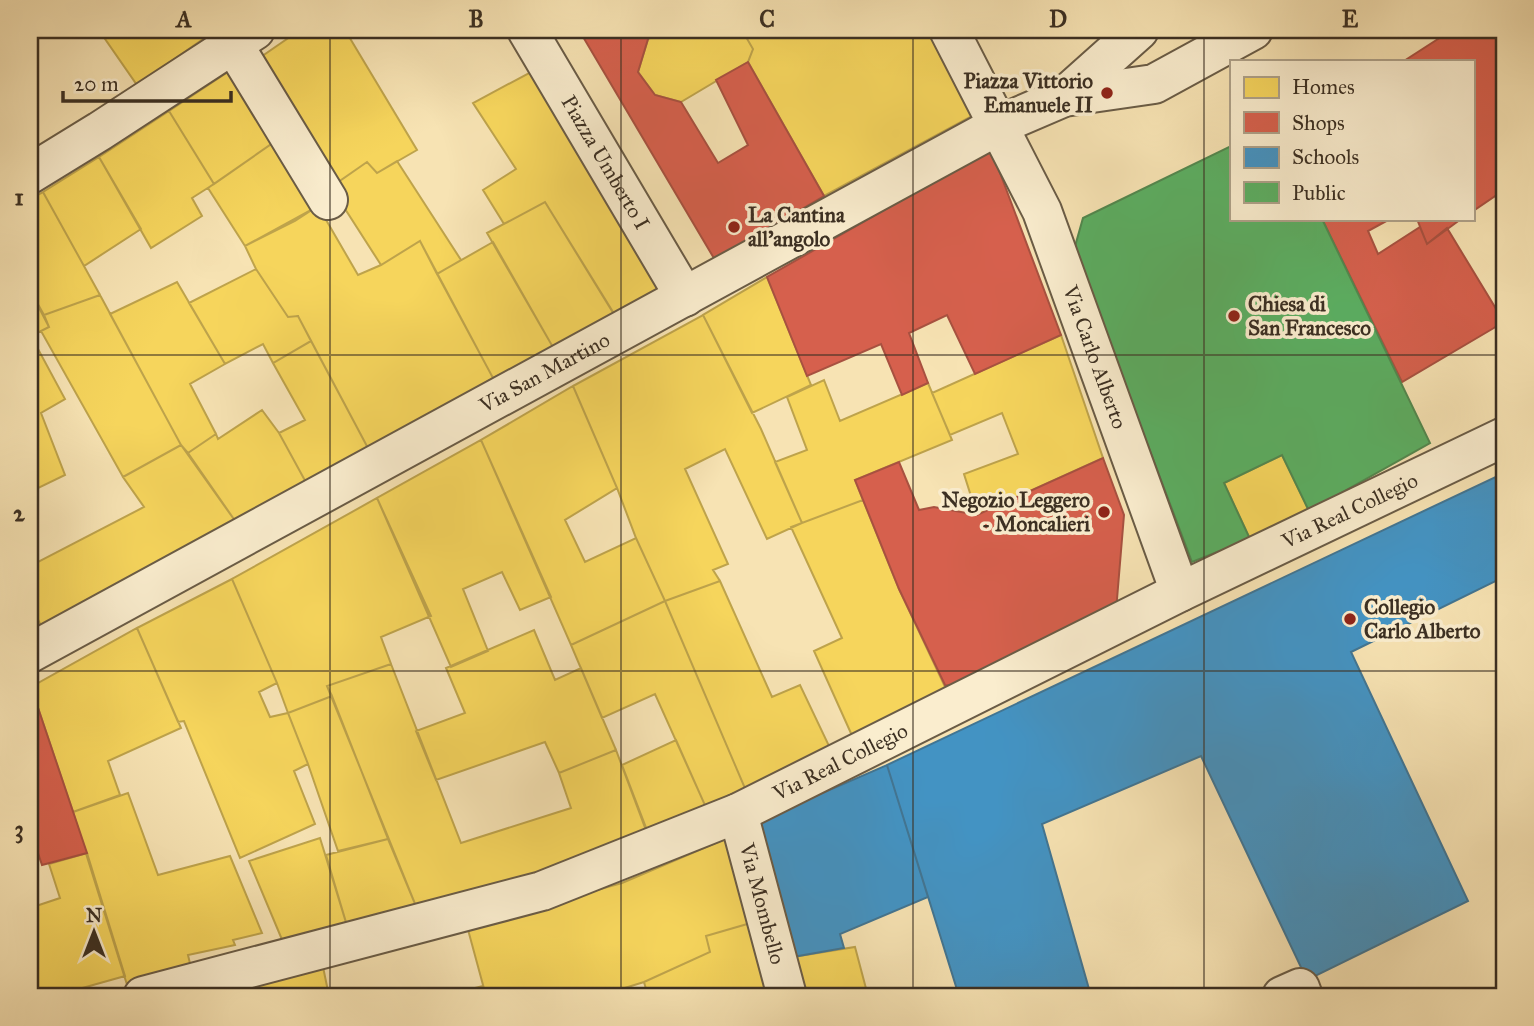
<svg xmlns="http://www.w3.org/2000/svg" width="1534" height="1026" font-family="'IM FELL Great Primer',serif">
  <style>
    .homes { fill: #f6d55c; stroke: #bea34b; stroke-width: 2 }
    .shops { fill: #d6604d; stroke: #a85140; stroke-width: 2 }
    .schools { fill: #4393c3; stroke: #417593; stroke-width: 2 }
    .public { fill: #5aae61; stroke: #51884e; stroke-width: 2 }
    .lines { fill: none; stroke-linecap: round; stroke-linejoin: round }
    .minor-casing { stroke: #6a5c46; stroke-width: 42 }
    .minor { stroke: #faedce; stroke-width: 38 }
    .grid { fill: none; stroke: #3b2f22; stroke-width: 2; stroke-opacity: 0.55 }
    .poi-dot { fill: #8f2418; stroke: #faedce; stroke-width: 2.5 }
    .labels { text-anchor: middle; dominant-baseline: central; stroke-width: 7; stroke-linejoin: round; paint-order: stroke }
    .poi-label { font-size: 21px; font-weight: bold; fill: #3b2f22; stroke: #faedce; text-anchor: start }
    .street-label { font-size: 21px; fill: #3b2f22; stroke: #faedce }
    .neatline { fill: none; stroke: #3b2f22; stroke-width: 2.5 }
    .grid-label { font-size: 23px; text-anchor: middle; font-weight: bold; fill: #3b2f22 }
  </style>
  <rect width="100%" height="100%" fill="#f7e3b3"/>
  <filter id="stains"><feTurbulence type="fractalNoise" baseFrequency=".00286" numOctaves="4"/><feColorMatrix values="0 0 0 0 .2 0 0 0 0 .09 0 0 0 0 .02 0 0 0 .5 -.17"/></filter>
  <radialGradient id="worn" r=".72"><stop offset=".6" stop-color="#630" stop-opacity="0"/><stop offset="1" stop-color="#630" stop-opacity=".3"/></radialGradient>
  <path class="homes" d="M113,30h103l-79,55 -34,-49z
    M300,30h45l72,120 -40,23 -10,-11 -36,25 -76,-126z
    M643,30h23l-18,9z
    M666,30h76l11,19 -5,13 -67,40 -26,-7 -17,-23 10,-33z
    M742,30h189l43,85 -150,81 -76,-134 5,-13z
    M234,68l46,70 -66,46 -45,-73z
    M531,72l129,218 -45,26 -70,-114 -41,22 -21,-34 33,-21 -43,-66z
    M169,111l45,73 -22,14 10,18 -51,32 -52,-91z
    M280,138l41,66 -26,17 -50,25 -37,-58z
    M99,157l42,72 -57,37 -41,-74z
    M397,161l64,99 -24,14 -17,-33 -39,24 -50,-78 36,-25 10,11z
    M43,192l57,103 -56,20 -14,-25v-91z
    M545,202l73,118 -64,29 -67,-116z
    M318,206l40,69 23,-10 39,-24 73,137 -124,72 -71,-134 -10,1 -32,-48 -11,-23z
    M493,242l61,107 -61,29 -56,-104z
    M256,269l32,48 10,-1 13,25 -38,22 -10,-19 -38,20 -36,-61z
    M767,277l44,108 -59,28 -49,-98z
    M177,282l48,82 -35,20 26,50 -28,19 -7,-8 -71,-131z
    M100,295l81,150 -58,32 -82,-146 8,-4 -5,-12z
    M35,300l14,27 -18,9 34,63 -24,14 24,62 -35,17v-190z
    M703,315l58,114 41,94 -35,16 -42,-90 -40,20 43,95 -15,6 7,11 -55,20 -29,-63 -19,-50 -44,-102z
    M1061,335l42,123 -126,57 -13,-41 54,-20 -16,-41 -52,22 -18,-42z
    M311,341l58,109 -61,36 -29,-53 26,-13 -32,-57z
    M824,380l16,41 88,-38 24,57 -97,40 8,20 -61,23 -27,-61 32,-12 -20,-53z
    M573,386l44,102 -52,32 20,42 51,-24 29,63 -94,44 -90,-205z
    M262,410l17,23 29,53 -70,39 -50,-72 28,-19 2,5z
    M481,440l70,157 -31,13 -18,-38 -39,17 25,62 -37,16 -74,-169z
    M181,445l57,80 -193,109 -15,-31v-37l114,-59 -21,-30z
    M1282,455l27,56 -59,28 -26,-56z
    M377,498l54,118 -50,21 10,27 -64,22 5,10 -44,17 -11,-30 -45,-104z
    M863,500l36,89 47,100 -92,51 -40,-89 28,-13 -51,-111z
    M232,579l45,104 -18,9 11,25 18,-4 20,51 -14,7 21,53 -75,34 -56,-137 -6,1 -41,-94z
    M720,581l52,116 28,-12 30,63 -83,45 -82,-192z
    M665,601l82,192 -39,19 -53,-118 -53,24 -31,-73z
    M137,628l44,100 -73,33 12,34 -47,17 -42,-125z
    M534,630l21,50 26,-12 35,82 -57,23 -14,-31 -109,38 -20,-49 49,-18 -19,-45z
    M391,664l70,179 110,-35 -12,-35 57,-23 34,91 -232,70 -91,-225z
    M332,696l56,143 -50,12 -30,-87 -20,-51z
    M676,740l32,72 -58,26 -28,-73z
    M128,793l30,82 72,-19 32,77 -29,7 2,5 -47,10 4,17 -63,19 -56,-179z
    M732,836l29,84 -55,16 4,16 -66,30 -45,14h-113l-19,-70 155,-43z
    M320,838l28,91 -65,13 -34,-81z
    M388,839l30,72 -70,18 -22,-74z
    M87,853l38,123 -71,20h-24v-88l30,-10 -11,-34z
    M761,920l20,76h-133l-4,-14 66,-30 -4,-16z
    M855,947l13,49h-71l-10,-38z
    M322,962l7,34h-123z
    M483,986l3,10h-42z"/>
  <path class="shops" d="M579,30h64l5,9 -10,33 17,23 26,7 37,61 30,-18 -32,-65 32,-18 76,134 -109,64z
    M1452,30h52v160l-31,21v-150h-69z
    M991,149l70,186 -86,39 -28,-59 -38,18 19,50 -26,12 -21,-51 -74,32 -40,-99z
    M1322,219h68l-22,12 10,23 42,-27 7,17 20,-16 57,94 -102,60z
    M1417,219h44l-34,25z
    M1103,458l21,57 -8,96 -158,75 -13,-1 -46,-96 -44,-109 44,-18 20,48 15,-3 43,8z
    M31,687l56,166 -45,12 -12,-36z"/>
  <path class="schools" d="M1504,473v104l-153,75 117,249 -161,79 -106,-224 -159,68 49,172h-132l-72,-231z
    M887,765l41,132 -88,37 4,14 -57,10 -29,-137z"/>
  <path class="public" d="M1231,146v73h91l108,224 -121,68 -27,-56 -58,28 26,56 -58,23 -118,-312 9,-32z"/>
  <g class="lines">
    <g class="minor-casing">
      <g id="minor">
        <path id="s1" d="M527,30l158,267"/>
        <path id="s2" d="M949,30l93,181 138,381"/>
        <path d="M233,44l95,156"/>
        <path d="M1064,97l75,-67"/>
        <path d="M30,174l70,-43 155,-101"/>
        <path id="s3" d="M30,653l969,-528 65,-28 90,-13 99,-54"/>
        <path id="s4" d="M738,813l49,183"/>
        <path id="s5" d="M143,996l399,-105 196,-78 442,-221 324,-155"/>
        <path d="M1282,996l18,-8 3,8"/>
      </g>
    </g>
    <use href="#minor" class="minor"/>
  </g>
  <path class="grid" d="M330,30v966M621,30v966M913,30v966M1204,30v966M30,355h1474M30,671h1474"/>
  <g class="poi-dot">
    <circle cx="1107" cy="93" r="7"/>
    <circle cx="734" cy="227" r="7"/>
    <circle cx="1234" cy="316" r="7"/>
    <circle cx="1104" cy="512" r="7"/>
    <circle cx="1350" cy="619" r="7"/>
  </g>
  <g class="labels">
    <g class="poi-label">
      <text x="1093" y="81" text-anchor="end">Piazza Vittorio<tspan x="1093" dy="24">Emanuele II</tspan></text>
      <text x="748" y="215">La Cantina<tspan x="748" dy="24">all’angolo</tspan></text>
      <text x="1248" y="304">Chiesa di<tspan x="1248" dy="24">San Francesco</tspan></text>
      <text x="1090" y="500" text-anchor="end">Negozio Leggero<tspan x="1090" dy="24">- Moncalieri</tspan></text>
      <text x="1364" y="607">Collegio<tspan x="1364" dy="24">Carlo Alberto</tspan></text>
    </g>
    <g class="street-label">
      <text stroke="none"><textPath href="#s1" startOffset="154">Piazza Umberto I</textPath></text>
      <text stroke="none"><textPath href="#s2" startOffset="359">Via Carlo Alberto</textPath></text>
      <text stroke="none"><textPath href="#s3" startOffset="586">Via San Martino</textPath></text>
      <text stroke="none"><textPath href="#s5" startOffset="1306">Via Real Collegio</textPath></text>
      <text stroke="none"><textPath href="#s5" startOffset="738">Via Real Collegio</textPath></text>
      <text stroke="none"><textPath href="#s4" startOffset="94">Via Mombello</textPath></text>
    </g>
  </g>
  <rect width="1534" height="1026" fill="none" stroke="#f7e3b3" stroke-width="77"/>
  <rect x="1230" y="60" width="245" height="161" fill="#faedce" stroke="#aea189" stroke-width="2"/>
  <rect x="1244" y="77" width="35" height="21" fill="#f6d55c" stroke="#aea189" stroke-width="2"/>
  <text x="1292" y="94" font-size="21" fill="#3b2f22">Homes</text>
  <rect x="1244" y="112" width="35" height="21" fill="#d6604d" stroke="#aea189" stroke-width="2"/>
  <text x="1292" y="130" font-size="21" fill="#3b2f22">Shops</text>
  <rect x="1244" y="147" width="35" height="21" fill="#4393c3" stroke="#aea189" stroke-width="2"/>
  <text x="1292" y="164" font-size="21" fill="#3b2f22">Schools</text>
  <rect x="1244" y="182" width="35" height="21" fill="#5aae61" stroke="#aea189" stroke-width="2"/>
  <text x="1292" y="200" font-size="21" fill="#3b2f22">Public</text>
  <g transform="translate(94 932)" stroke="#faedce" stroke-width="5" paint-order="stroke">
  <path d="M0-5L12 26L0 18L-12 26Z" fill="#3b2f22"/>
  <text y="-10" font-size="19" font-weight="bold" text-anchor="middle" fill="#3b2f22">N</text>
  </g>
  <path d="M63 91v10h168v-10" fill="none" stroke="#3b2f22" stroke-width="3.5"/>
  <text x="74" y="91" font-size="21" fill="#3b2f22" stroke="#faedce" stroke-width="5" paint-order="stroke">20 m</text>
  <rect x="38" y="38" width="1458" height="950" class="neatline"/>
  <g class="grid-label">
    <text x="184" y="27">A</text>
    <text x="476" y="27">B</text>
    <text x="767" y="27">C</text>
    <text x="1058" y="27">D</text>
    <text x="1350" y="27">E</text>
    <text x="19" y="205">1</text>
    <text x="19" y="521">2</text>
    <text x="19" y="837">3</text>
  </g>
  <rect width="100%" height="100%" filter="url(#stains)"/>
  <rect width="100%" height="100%" fill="url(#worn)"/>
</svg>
